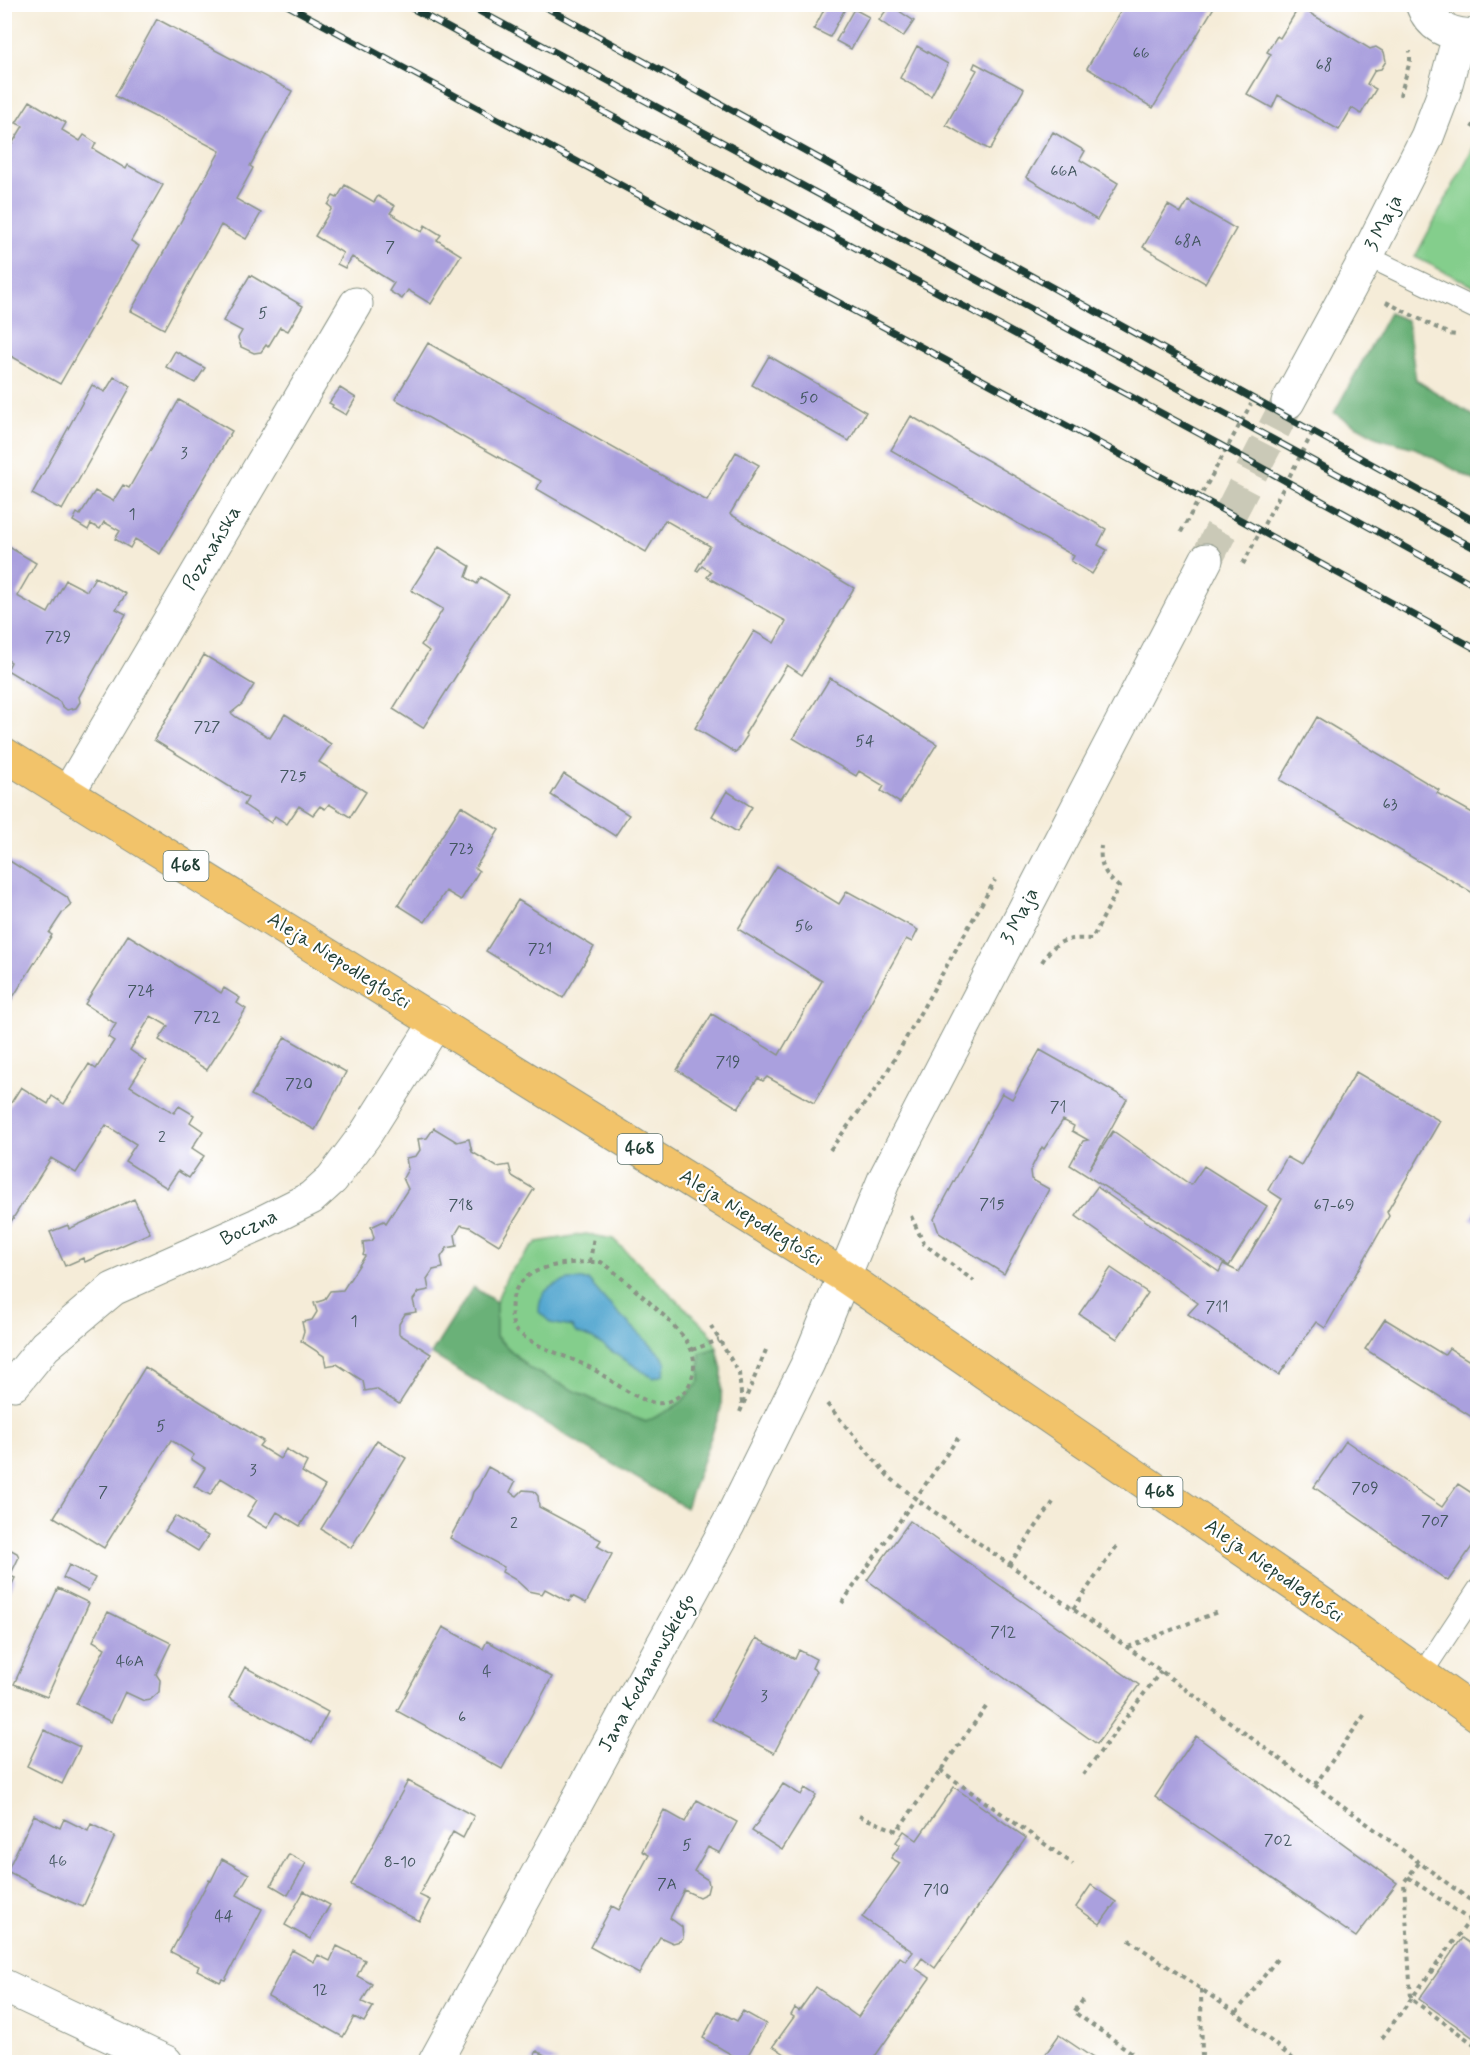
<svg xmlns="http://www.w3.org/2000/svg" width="1482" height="2067" font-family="Mynerve,sans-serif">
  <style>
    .green { fill: #84ce8c; stroke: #528660; stroke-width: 1.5 }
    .forest { fill: #6bb178; stroke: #457756; stroke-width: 1.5 }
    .water { fill: #55a7d0; stroke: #3a7282; stroke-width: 1.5 }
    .building { fill: #aaa0de }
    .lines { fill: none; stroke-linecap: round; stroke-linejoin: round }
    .tertiary-tunnel { stroke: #cac9b7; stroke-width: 33; stroke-dasharray: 33 16; stroke-linecap: butt }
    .service-casing { stroke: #8a9486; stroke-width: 22 }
    .minor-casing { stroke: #8a9486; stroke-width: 35 }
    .tertiary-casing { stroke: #8a9486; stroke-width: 35 }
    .primary-casing { stroke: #8a9486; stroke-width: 35 }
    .path { stroke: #8a9486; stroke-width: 4; stroke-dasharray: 4.5 4.5; stroke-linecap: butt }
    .service { stroke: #fff; stroke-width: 20 }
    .minor { stroke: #fff; stroke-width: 33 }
    .tertiary { stroke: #fff; stroke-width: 33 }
    .primary { stroke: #f2c36a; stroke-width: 33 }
    .rail-casing { stroke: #1f3d34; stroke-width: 7 }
    .rail { stroke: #fff; stroke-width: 4.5; stroke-dasharray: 14; stroke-linecap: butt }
    .labels { text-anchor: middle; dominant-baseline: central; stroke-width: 4.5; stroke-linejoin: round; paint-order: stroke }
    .number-label { font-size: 16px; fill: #42565e }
    .shield { fill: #fff; stroke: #627771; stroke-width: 1.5 }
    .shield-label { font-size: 18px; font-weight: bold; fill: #1f3d34 }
    .street-label { font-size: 20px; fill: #1f3d34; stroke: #fff }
  </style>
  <rect width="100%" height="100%" fill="#fff"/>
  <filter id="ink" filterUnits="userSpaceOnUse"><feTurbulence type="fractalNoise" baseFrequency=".0167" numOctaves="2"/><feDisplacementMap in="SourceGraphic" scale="12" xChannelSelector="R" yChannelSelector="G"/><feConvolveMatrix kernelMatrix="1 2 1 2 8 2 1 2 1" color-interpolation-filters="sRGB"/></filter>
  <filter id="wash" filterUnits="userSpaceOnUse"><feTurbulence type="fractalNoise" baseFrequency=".008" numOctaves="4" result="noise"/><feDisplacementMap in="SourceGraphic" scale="24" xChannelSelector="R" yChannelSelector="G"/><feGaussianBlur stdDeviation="1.35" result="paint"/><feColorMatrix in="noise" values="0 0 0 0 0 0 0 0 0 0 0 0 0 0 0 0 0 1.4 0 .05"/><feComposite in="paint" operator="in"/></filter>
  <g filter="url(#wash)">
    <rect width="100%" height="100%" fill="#f5ecd8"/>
    <path class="green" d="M1477,141l1,147h-1l-62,-31z
      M586,1234l27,5 96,92 8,17 -17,5v28l-21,24 -32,17 -29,-10 -88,-43 -34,-33v-34l12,-28 29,-32z"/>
    <path class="forest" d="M1389,313l18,7 9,60 61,38v64l-62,-34 -34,-9 -47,-26z
      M473,1287l23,15v35l34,32 88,43 28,10 33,-17 21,-24v-28l17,-5 5,22 -1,38 -35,100 -255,-154z"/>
    <path class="water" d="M569,1280h19l19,22 55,54 4,8 -3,11 -10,3 -60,-39 -17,-6 -4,-6 -21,-4 -12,-11c0,-21 11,-27 30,-32z"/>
    <g id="blocks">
      <path class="building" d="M827,4l20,1 -17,32 -16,-8z
        M1125,4h91l-63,104 -66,-40z
        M890,5l24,16 -11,16 -24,-17z
        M1299,7l31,18v-1l40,25 6,-2 8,5 2,9 -5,8 -6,1 -8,14 9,5 -15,25 -9,-6 -13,22 -61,-35 -6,13 -25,-14 24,-40 -4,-2 10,-16 3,2z
        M854,9l15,8 -18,32 -15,-8z
        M157,19l135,72 -42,75 3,2 -17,31 25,14 -15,26 -25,-14 -57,104 -33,-18 89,-160 -105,-55z
        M917,46l31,18 -17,32 -31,-18z
        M975,63l49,26 -34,61 -44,-25 31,-55 -4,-2z
        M30,101l36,22 -4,7 18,11 4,-6 12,8 -3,6 33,20 2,-4 35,20 -32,56 8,5 -79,138 -56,-32v-195l19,-31 -7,-3z
        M1053,132l32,19 -5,9 38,23 -21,37 -71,-43z
        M345,185l29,17 4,-6 17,10 -5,7 32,19 3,-7 16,10 -4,5 24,15 -30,49 -23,-14 -6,9 -13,-8 5,-8 -42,-26 -7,11 -8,-4 6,-11 -28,-17 17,-28 -4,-3 5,-9 4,2z
        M1188,201l48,28 -31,54 -62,-36 25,-42 13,8z
        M250,275l53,31 -15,25 -8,-4 -12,20 -2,-2 -5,7 -7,1 -13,-6 -3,-9 4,-7 -19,-10z
        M428,343l279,158 29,-49 23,13 -29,49 124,74 -52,87 -15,-10 -42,69 2,2 -11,17 -41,-25 59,-97 20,12 12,-22 -79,-44 4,-5 -9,-6 -4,5 -2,-1 14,-24 -45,-26 -19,32 -109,-63 4,-8 -146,-82z
        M175,351l30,17 -10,15 -29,-16z
        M769,356l97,56 -17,29 -97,-56z
        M114,377l17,9 -69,124 -30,-16 60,-109 13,7z
        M340,388l16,10 -10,17 -14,-8 1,-2 -4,-2z
        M179,400l53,31 -72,123 -25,-15 -5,9 -15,-9 5,-8 -16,-9 -4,7 -9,-5 -3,6 -15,-9 4,-8 3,2 15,-24 18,10 10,-16 6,3z
        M911,416l195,113 -8,16 9,5 -15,24 -21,-13 3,-5 -183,-106z
        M4,544l32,19 -19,33 31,17 18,-33 21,11 8,-14 31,17 -10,15 10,5 -47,83 1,5 -4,6 -9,2 -6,-5 -1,-3 -53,-32 4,-8 -7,-4z
        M439,547l31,19 -4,11 11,7 4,-7 27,17 -85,134 -30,-19 36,-58 -8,-6 22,-36 -32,-19z
        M204,655l50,30 -12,19 -11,9 5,4 34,21 15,-24 46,30 -12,18 47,30 -16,25 -21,-13 -4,5 -5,-3 -7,9 -14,-9 -12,18 -12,-8 -4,7 -27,-18 4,-7 -94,-58z
        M830,678l107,66 -37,59 -19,-12 3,-5 -25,-15 -3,5 -63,-38z
        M1317,717l122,73 -2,3 41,23v80l-198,-116z
        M564,774l65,41 -14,21 -64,-41z
        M727,791l25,16 -15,25 -25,-16z
        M461,806l38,24 -24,38 4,3 -18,29 -15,-9 -21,31 -27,-17z
        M5,858l62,39 4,8 -8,7 -14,21 3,2 -47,75z
        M777,866l62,38 8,-13 71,39 -6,12 -6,-3 -92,164 -47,-26 -4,4 -5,-3 -20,30 -61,-38 35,-56 67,41 43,-74 -84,-52z
        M518,900l76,47 -31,51 -77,-47z
        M128,935l93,58 3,-5 16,10 -3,5 9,6 -39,61 -48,-30 9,-14 -17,-10 -21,34 16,11 -16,25 44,27 5,-7 15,9 -4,7 13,9 -11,17 12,8 -15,22 -11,-7 -11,17 -42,-27 11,-17 -30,-19 -30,48 -25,-15 -44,70 -3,-2v-112l17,-27 27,17 4,-8 12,8 25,-40 7,5 18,-28 -6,-4 8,-13 -31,-20z
        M285,1037l61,35 -31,58 -64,-35z
        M1040,1050l87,49 -38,70 24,-38 78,54 13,-19 63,40 -38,60 -159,-101 13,-24 5,-1 -16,-9 2,-5 -11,-6 -19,29 -2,-2 -12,24 1,8 18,10 -45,85 -65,-41 -5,-14 68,-126 10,6z
        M1356,1072l84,49 -53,91 2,4 -64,112 -9,-6 -37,53 -91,-61 10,-11 -122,-87 21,-29 122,85 4,-8 16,8 43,-73 -14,-9 19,-33 14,8z
        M434,1128l23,14 12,-3 3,13 25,15 12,-2 3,11 22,13 -35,56 -29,-18 -9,-2 -6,10 2,11 -10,2 -6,9 2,11 -10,2 -6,9 2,11 -10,2 -6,8 3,12 -11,2 -6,10v10l32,20 -32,50 -23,-15 -11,2 -2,-10 -26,-17 -11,2 -2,-10 -23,-15 3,-10 -2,-9 10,-2 5,-8 -3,-9 10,-3 6,-9 13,-1 22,-34 -2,-1 1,-3 -1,-10 9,-1 2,-3 -3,-11 13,-6 2,2 22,-34 -5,-11 5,-9 -2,-11 10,-2 4,-6 -2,-11 9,-1z
        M134,1199l16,34 -65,29 -2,-4 -18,8 -15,-34 18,-7 1,4z
        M1478,1206v18l-8,-4z
        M1111,1268l37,25 -31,46 -38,-25z
        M1385,1319l59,36 5,-7 29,18v55l-113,-72z
        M145,1367l118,74 -4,5 21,13 6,-10 21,13 -5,10 23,14 -25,40 -23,-14 -10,16 -20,-12 10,-16 -36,-22 -11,17 -16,-9 11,-18 -14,-9 3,-4 -23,-15 -67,108 -50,-31z
        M377,1440l29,18 -55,90 -30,-19z
        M1346,1441l96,66 16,-23 20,13v41l-30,43 -134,-94z
        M488,1467l27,15 -5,10 7,4 6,-6 11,1 4,5 1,11 62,33 -4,6 15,8 -26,49 -14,-7 -3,6 -24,-13 -3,5 -14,-3 -12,-11 -14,-8 2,-5 -54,-29 21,-39 2,-7 5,-6z
        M175,1516l33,20 -10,15 -33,-20z
        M910,1521l229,164 -42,59 -230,-164z
        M4,1546l13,7 2,4 -9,19 5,2 -11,23z
        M69,1565l26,13 -7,13 -25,-13z
        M58,1588l31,15 -42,94 -33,-13z
        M108,1612l63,31 -15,31 4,6 -1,12 -9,8 -6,1 -19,-9 -14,30 -35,-18 29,-56 -12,-7z
        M443,1627l40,22 4,-8 65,36 -50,92 -105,-58z
        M756,1638l39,21 4,-9 17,9 -4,9 5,3 -43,82 -62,-33z
        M245,1667l83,45 -16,31 -83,-45z
        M44,1730l36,17 -18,37 -35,-18z
        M1196,1736l201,147 -41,54 -201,-140z
        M408,1781l66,35 -11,22 -10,-6 -34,63 11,5 -11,21 -68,-36z
        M783,1784l18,11 4,-7 11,7 -34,55 -30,-19z
        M954,1787l72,51 -91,130 -13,-10 -7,10 15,10 -59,84h-74l-24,-16 21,-29 -3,-2 4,-7 4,3 17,-24 42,30 42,-60 6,4 7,-9 -51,-35 38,-54 -9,-5 9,-13 -4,-3 8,-11 13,9z
        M697,1800l40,22 -17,31 -12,-6 -14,24 14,9 1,5 -2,8 -8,4 -15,-7 -14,28 12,9 1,11 -3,3 -7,2 -13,-6 -21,37 -49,-27 22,-41 7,4 30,-55 -7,-4 22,-41 21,12z
        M34,1815l26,13 4,-9 24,12 3,-7 24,12 -32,71 -52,-22 1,-1 -25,-13z
        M289,1854l17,9 -18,32 -17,-10z
        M222,1859l27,15 -12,21 25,14 -37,71 -3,-1 -2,3 -23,-12 2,-4 -28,-14 38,-72 2,1z
        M1091,1885l25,17 -16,22 -24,-17z
        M304,1891l26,14 -20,34 -25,-14z
        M1462,1938l16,11v92l-59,-42z
        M337,1946l28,14 -8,16 15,8 -10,18 11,5 -9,15 -10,-5 -11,20 -75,-41 24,-46 22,12 4,-7 12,6z
        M718,2011l19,10 6,-10 23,13 -22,38 -41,-24z
        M1059,2035l40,27h-59z
        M537,2051l21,11h-27z"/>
    </g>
  </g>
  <g filter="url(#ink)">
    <use href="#blocks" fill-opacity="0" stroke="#8a9486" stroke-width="1.5"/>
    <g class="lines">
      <path class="tertiary-tunnel" d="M1206,560l82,-158"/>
      <g class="service-casing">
        <path id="service" d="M1367,256l111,54
          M1421,1675l57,-86"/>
      </g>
      <g class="minor-casing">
        <path id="minor" d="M68,793l288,-489
          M14,1384l31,-38 68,-57 144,-64 54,-27 21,-19 33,-44 72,-114
          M435,2062l294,-539 79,-160 36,-87"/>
      </g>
      <g class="tertiary-casing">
        <path id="tertiary" d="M1422,4c9,25 31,32 56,32
          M1288,402l79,-146 60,-119 16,-42 16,-59
          M844,1276l40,-96 322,-620
          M4,1986l162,76"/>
      </g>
      <g class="primary-casing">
        <path id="primary" d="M4,754l840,522 461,316 173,123"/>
      </g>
      <path class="path" d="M1400,96l10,-35v-10
        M1472,128l6,-10
        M1386,302l63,32 9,1
        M1181,532l70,-128
        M1243,564l71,-134
        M1042,962c14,-23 24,-24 50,-23l27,-52c-14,-12 -20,-22 -18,-41
        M830,1150l53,-71 112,-199
        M911,1216l13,28 50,37
        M590,1262h11l9,6c20,18 70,57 81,81 6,13 3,33 -7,43 -9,8 -21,14 -33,10 -24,-7 -42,-25 -64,-36 -25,-12 -53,-19 -73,-37 -14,-57 32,-66 76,-67z
        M590,1262l4,-26
        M711,1326l28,47 3,31
        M692,1350l27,-10
        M827,1404l61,72 28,23 245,172 317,235
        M740,1412l26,-62
        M1009,1565l45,-64
        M842,1603l116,-165
        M1073,1609l46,-66
        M1128,1647l92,-36
        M940,1770l133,94
        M1083,1775l78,-104
        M1315,1785l50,-71
        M859,1816l38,15 89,-124
        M1419,1863l-15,19 7,117 67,48
        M1408,1877l70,49
        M1129,1940l107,73 61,49
        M1201,1989l1,73
        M1083,2000l-9,12 71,50
        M1236,2013l41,-54
        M1382,2038l96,-129"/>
      <use href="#service" class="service"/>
      <use href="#minor" class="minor"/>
      <use href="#tertiary" class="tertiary"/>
      <use href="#primary" class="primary"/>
      <g class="rail-casing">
        <path id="rail" d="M285,4l903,487 290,159
          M404,4l811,438 263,145
          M466,4l1012,546
          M540,4l938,519"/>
      </g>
      <use href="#rail" class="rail"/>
    </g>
  </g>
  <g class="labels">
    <g class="number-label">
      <text x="1141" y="53">66</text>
      <text x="1324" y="65">68</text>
      <text x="1064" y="171">66A</text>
      <text x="1188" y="241">68A</text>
      <text x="390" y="247">7</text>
      <text x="263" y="313">5</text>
      <text x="809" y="398">50</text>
      <text x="184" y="453">3</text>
      <text x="132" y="514">1</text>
      <text x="58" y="637">729</text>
      <text x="207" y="727">727</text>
      <text x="865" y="741">54</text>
      <text x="293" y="776">725</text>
      <text x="1390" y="804">63</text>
      <text x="461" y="849">723</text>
      <text x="804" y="926">56</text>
      <text x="540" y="949">721</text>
      <text x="141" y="991">724</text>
      <text x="207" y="1017">722</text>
      <text x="728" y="1062">719</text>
      <text x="299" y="1084">720</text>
      <text x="1058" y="1107">71</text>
      <text x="162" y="1137">2</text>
      <text x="992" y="1204">715</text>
      <text x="461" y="1205">718</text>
      <text x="1334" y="1205">67-69</text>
      <text x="1217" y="1307">711</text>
      <text x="354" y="1321">1</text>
      <text x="161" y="1426">5</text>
      <text x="253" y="1470">3</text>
      <text x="1365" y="1488">709</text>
      <text x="103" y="1492">7</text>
      <text x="1435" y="1521">707</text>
      <text x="514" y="1523">2</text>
      <text x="1003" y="1632">712</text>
      <text x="130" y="1661">46A</text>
      <text x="487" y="1671">4</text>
      <text x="764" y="1696">3</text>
      <text x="462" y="1717">6</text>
      <text x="1278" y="1840">702</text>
      <text x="687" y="1845">5</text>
      <text x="58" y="1861">46</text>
      <text x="400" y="1862">8-10</text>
      <text x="667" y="1884">7A</text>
      <text x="936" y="1890">710</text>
      <text x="224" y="1916">44</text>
      <text x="320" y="1990">12</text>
    </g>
    <g class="shield">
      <rect x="163.5" y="851" width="45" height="30" rx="4.5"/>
      <rect x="617.5" y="1134" width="45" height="30" rx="4.5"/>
      <rect x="1137.5" y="1477" width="45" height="30" rx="4.5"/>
    </g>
    <g class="shield-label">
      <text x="186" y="866">468</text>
      <text x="640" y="1149">468</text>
      <text x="1160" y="1492">468</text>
    </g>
    <g class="street-label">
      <text transform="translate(1384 223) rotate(-63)">3 Maja</text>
      <text transform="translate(212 548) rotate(-59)">Poznańska</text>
      <text transform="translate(1020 916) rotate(-63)">3 Maja</text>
      <text transform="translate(339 961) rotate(32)">Aleja Niepodległości</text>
      <text transform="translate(751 1218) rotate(32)">Aleja Niepodległości</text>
      <text transform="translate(249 1228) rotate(-25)">Boczna</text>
      <text transform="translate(1274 1571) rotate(35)">Aleja Niepodległości</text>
      <text transform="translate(647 1673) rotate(-61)">Jana Kochanowskiego</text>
    </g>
  </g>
  <rect width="1482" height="2067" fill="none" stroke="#fff" stroke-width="24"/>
</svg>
